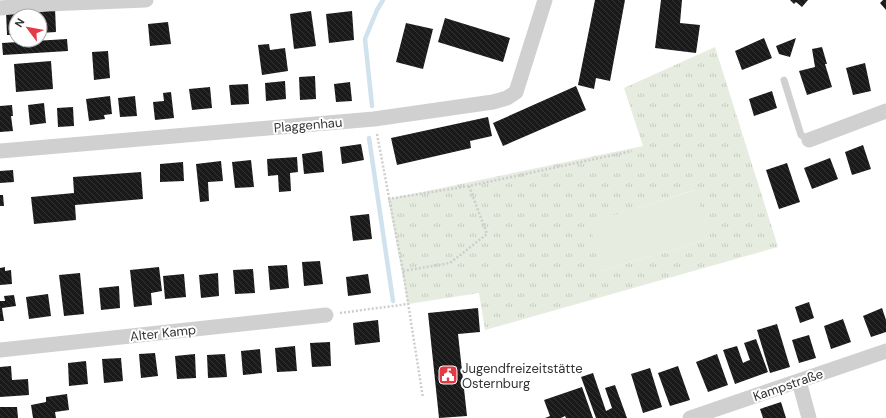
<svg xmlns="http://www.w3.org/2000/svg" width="886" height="418" font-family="'DM Sans',sans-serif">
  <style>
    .grass { fill: #e6ecdf }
    .park { fill: url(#park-tufts); fill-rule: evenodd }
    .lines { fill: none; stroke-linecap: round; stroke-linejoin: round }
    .stream { stroke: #cfe2ee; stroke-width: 4.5 }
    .building { fill: url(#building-back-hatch) }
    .path { stroke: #cdcdcd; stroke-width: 2.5; stroke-dasharray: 2 2; stroke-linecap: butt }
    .lane { stroke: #d0d0d0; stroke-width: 7 }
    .street { stroke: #d0d0d0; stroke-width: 15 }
    .labels { text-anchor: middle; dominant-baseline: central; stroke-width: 4; stroke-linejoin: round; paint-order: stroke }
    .street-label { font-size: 13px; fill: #333; stroke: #fff }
    .poi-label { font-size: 13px; fill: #333; stroke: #fff; text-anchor: start }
  </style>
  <defs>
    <pattern id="park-tufts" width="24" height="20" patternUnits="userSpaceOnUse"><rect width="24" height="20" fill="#e6ecdf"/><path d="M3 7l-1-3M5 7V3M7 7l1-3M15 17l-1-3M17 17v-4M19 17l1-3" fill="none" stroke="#c6cbc0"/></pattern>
    <pattern id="building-back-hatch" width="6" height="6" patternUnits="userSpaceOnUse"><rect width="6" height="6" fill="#1a1a1a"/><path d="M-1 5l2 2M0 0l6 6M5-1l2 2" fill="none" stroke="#333"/></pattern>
  </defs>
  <rect width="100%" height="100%" fill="#fff"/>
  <path class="grass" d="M696,190l14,48 -107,33 -15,-48z"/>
  <path class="park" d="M715,47l63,200 -293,83 -6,-37 -71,11 -20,-105 255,-53 -19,-58zM695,190l15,48 -107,33 -14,-48z"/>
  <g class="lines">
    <path class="stream" d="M372,106l-7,-67 12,-29 6,-10
      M369,138l24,163"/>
  </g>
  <path class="building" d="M595,0h30l-15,81 -14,-3 -2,11 -16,-4z
    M661,0h21l-2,23 20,2 -4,28 -41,-5z
    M790,0h18l-6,7 -6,-5 -2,2z
    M883,0h3v10l-6,-7z
    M55,8l1,24 -16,1v-17h-24v19h-9l-1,-24z
    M311,11l5,35 -22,3 -4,-35z
    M352,11l2,29 -25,3 -3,-29z
    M445,18l65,20 -7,24 -65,-20z
    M168,22l3,22 -21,2 -2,-22z
    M406,23l27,6 -10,40 -27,-7z
    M764,38l8,20 -30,12 -7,-19z
    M796,38l-6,19 -11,-3 -3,-8z
    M67,39l1,12 -65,4 -1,-12z
    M269,44l1,6 15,-2 3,23 -26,4 -4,-30z
    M822,47l5,17h-2l7,23 -25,8 -8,-24 16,-4 -3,-18z
    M108,51l2,27 -16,2 -2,-28z
    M51,61l2,28 -37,3 -2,-28z
    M865,63l6,28 -18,4 -7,-27z
    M315,76l1,23 -16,1 -1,-23z
    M285,81l1,18 -20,2 -1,-18z
    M350,82l2,19 -16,1 -2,-18z
    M248,84l1,20 -18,1 -2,-20z
    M576,86l10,24 -83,36 -10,-23z
    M210,87l2,21 -20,2 -3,-21z
    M772,91l5,17 -23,8 -5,-17z
    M171,92l3,26 -19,2 -2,-18 11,-1 -1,-8z
    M110,96l2,18 -8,1 1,4 -16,2 -3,-22z
    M135,96l2,20 -17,1 -2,-19z
    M44,103l2,20 -16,2 -2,-20z
    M12,105l1,11h-2l2,15 -13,1v-26z
    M73,107l1,19 -16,1 -1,-19z
    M488,117l4,19 -22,5 1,7 -74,17 -6,-27z
    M361,144l3,16 -22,4 -2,-17z
    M863,145l8,24 -19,6 -7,-23z
    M322,151l2,21 -20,2 -2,-20z
    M297,157l1,15 -8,1 1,18 -12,1 -1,-17 -10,1 -1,-17z
    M830,158l8,21 -26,10 -8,-21z
    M251,160l3,27 -19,1 -3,-26z
    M221,161l2,20 -15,1 1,19 -9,1 -4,-38z
    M183,162l1,19 -24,1v-18z
    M787,163l13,39 -21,7 -13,-39z
    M13,170l1,12 -14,1v-12z
    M141,172l2,27 -68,6 1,15 -42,4 -3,-27 43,-4 -1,-16z
    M0,195h3l1,11h-4z
    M369,214l3,25 -19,2 -3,-25z
    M320,261l3,23 -19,2 -2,-24z
    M287,265l2,23 -19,2 -2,-24z
    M5,267v4l6,-1 1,14 -12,1v-17z
    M159,267l3,24 -11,2 1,12 -18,2 -4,-37z
    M253,269l2,24 -20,1 -2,-24z
    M80,273l4,41 -20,2 -5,-41z
    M218,273l1,23 -18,2 -2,-23z
    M184,274l2,23 -21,2 -2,-23z
    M368,274l3,19 -23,3 -2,-19z
    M119,286l1,22 -19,2 -2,-22z
    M48,294l3,22 -22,3 -3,-22z
    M14,295l2,11 -14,2 2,13h-4v-20h5l-1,-5z
    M809,302l5,16 -14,5 -5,-16z
    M478,308l2,24 -22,2 9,82 -28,2 -11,-105z
    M882,308l4,12v12l-15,5 -8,-21z
    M843,319l8,23 -20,7 -7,-23z
    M378,320l2,22 -25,3 -2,-22z
    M777,324l13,43 -20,6 -13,-43z
    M809,335l7,23 -17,5 -7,-23z
    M756,339l12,33 -33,12 -12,-34 14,-4 6,17 4,-2 3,-1 -6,-17z
    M330,342l1,24 -19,1 -2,-24z
    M295,346l2,25 -20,1 -2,-24z
    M260,349l2,24 -19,2 -2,-24z
    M155,353l3,23 -17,2 -2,-24z
    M195,354l1,24 -19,1 -2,-23z
    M225,354l2,23 -19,1 -1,-23z
    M717,354l11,31 -20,7 -12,-30z
    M121,358l2,23 -19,2 -2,-24z
    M86,361l2,23 -19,2 -1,-23z
    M11,366l1,14 16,-1 1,16 -29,2v-30z
    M678,366l12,34 -20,6 -12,-33z
    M650,368l12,39 -19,6 -12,-39z
    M593,373l13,38 6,-3 -7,-20 10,-3 12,33h-31l-15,-41z
    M582,387l11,31h-27l-1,-2 -4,2h-16l5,-2 -6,-16z
    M67,394l2,16 -14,2 1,6h-23l-2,-13 15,-3v-5z
    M781,402l5,16h-23l-3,-9z
    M0,407h17l1,11h-18z"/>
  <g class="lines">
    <path class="path" d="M377,134l26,137 20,127
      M388,199l81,-13 163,-35
      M403,271l47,-8 37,-29 -18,-48
      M340,313l68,-9"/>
    <path class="lane" d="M784,80l17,55 8,5"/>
    <path class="street" d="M0,8l47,-4 99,-4
      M809,140l77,-29
      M0,151l374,-32 119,-17 14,-4 9,-6 29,-92
      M0,350l326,-35
      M799,381l10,37
      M690,418l196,-67"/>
  </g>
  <defs>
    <g id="civic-square" transform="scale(1)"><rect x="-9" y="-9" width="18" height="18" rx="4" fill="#e63946" stroke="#fff"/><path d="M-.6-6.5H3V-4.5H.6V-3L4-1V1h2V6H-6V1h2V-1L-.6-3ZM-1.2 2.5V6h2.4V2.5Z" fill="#fff"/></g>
  </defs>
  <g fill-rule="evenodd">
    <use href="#civic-square" x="448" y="375"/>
  </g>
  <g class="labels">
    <g class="street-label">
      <text transform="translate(308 125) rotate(-5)">Plaggenhau</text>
      <text transform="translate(163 333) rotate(-6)">Alter Kamp</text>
      <text transform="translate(788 385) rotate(-19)">Kampstraße</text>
    </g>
    <g class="poi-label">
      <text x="462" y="368">Jugendfreizeitstätte<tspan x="462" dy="15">Osternburg</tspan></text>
    </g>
  </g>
  <g transform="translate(28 28) rotate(302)"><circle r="19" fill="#ffffff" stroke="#adadad"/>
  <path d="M0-3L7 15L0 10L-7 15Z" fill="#e63946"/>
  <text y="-6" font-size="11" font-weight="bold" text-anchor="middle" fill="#333333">N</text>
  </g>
</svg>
